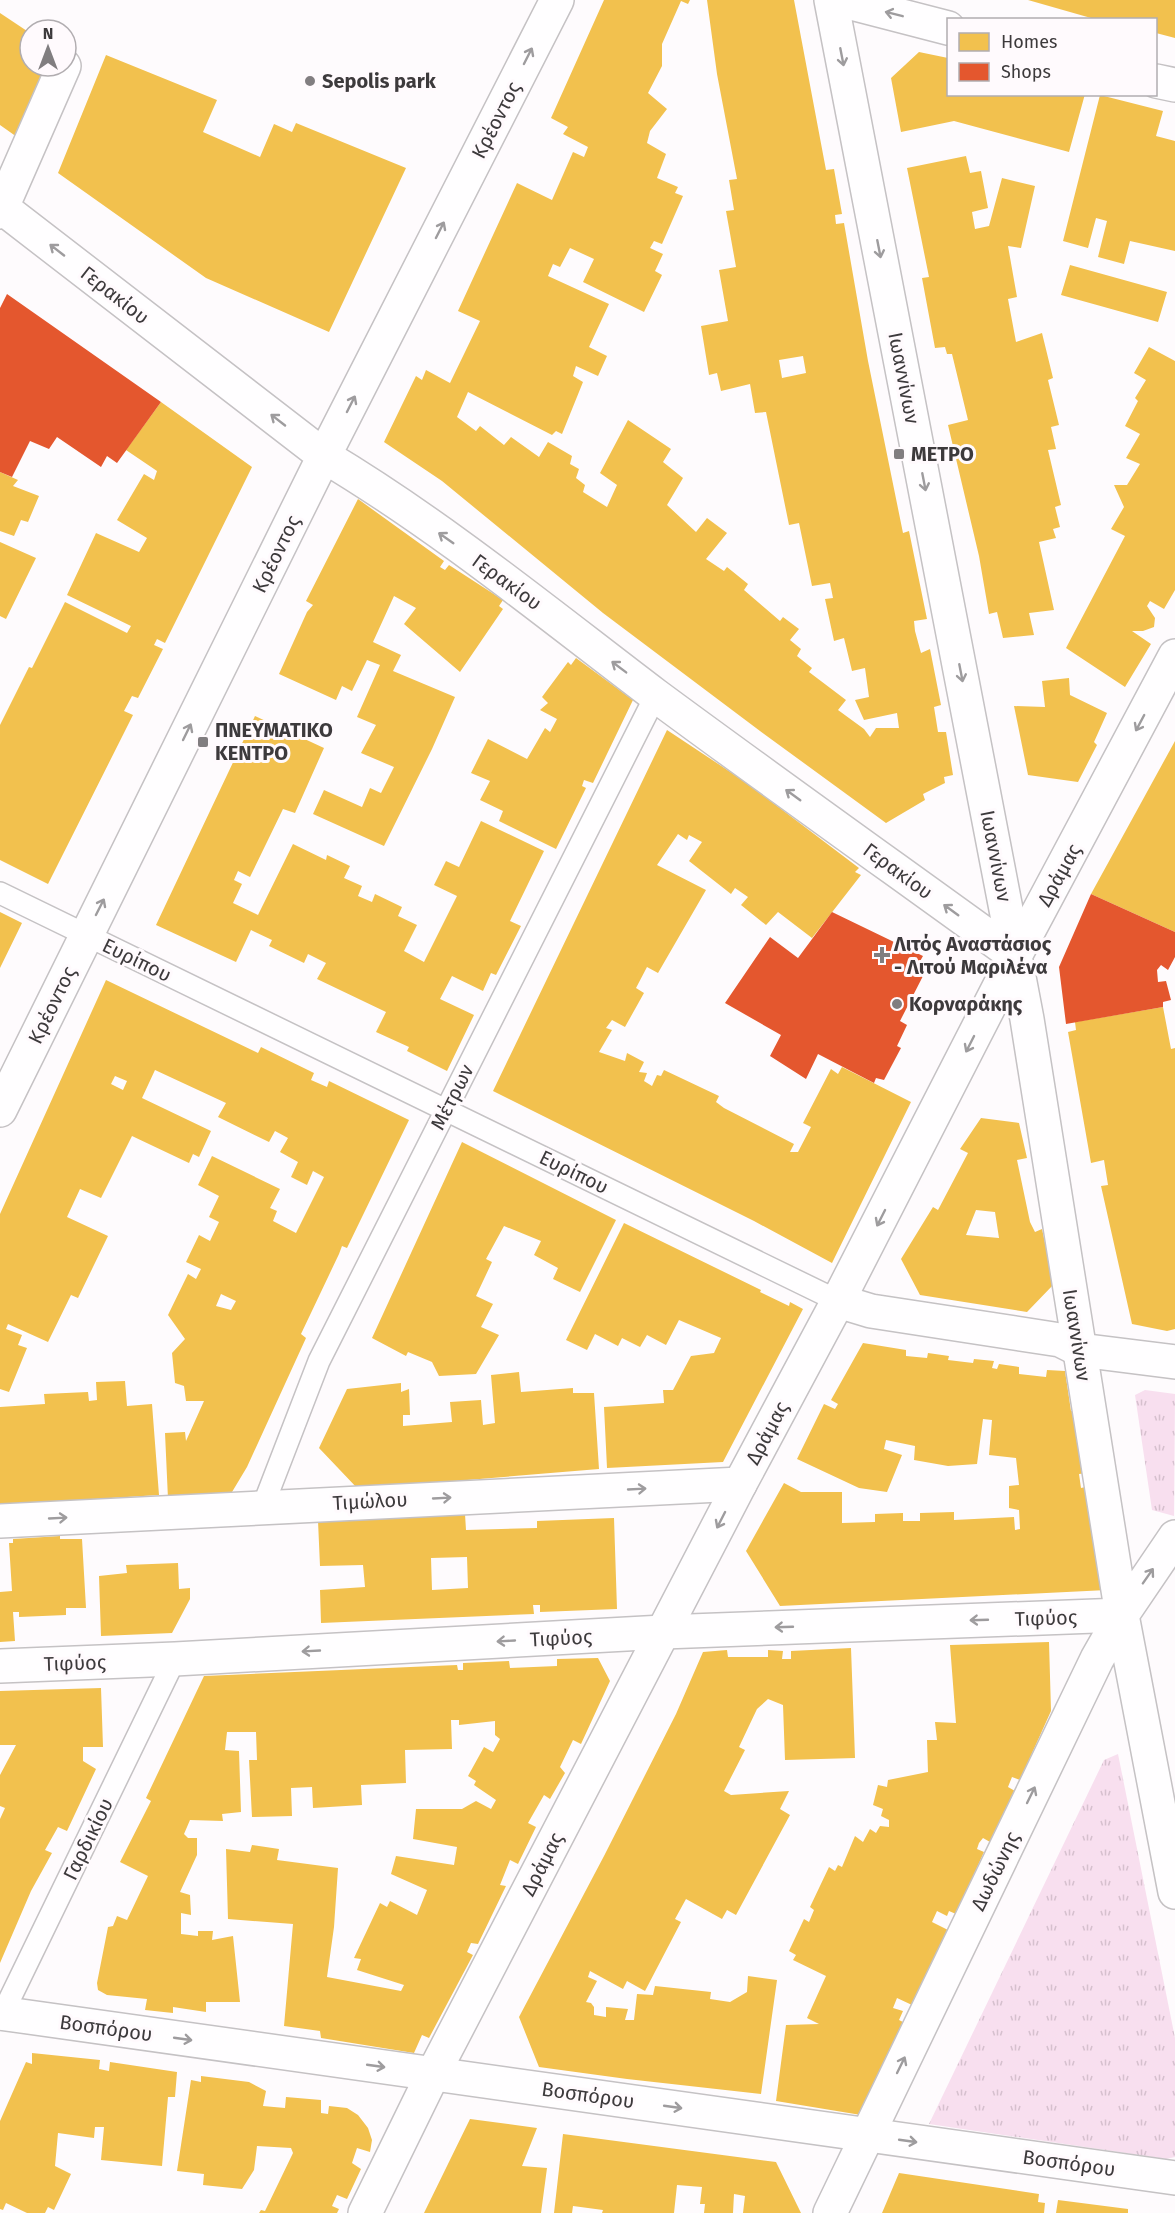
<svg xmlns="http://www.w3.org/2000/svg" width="1175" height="2213" font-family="'Fira Sans',sans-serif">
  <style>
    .park { fill: url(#park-tufts) }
    .homes { fill: #f2c14e; fill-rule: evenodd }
    .shops { fill: #e4572e }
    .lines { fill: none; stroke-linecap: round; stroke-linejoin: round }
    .lane-casing { stroke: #c5c2c4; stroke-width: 24 }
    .street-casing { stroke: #c5c2c4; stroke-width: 36 }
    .secondary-casing { stroke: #c5c2c4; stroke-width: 36 }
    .lane { stroke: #fffeff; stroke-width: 21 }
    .street { stroke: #fffeff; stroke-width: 33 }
    .secondary { stroke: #fffeff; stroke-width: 33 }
    .oneway { stroke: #9e9c9e }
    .poi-dot { fill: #817e80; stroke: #fffafd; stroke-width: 2 }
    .labels { text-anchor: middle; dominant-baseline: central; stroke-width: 6; stroke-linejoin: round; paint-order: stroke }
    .poi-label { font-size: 20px; font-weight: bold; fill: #3d3a3c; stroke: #fffafd; text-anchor: start }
    .street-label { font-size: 20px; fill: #3d3a3c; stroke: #fffafd }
  </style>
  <defs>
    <pattern id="park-tufts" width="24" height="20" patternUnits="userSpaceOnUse" patternTransform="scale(1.5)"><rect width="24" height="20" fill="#f8dfef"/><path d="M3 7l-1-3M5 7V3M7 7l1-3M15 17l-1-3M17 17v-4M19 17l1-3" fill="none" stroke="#d6c0ce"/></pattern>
  </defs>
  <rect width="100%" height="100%" fill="#fefbfd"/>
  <path class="park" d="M1145,1390l30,4 -1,122 -22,-6 -17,-115z
    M1118,1754l57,284v119l-9,2 -237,-35 175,-364z"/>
  <path class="homes" d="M604,0h86l-2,4 -7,-3 -19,43v22l-14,27 19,16 -17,22 -3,12 19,11 -9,24 21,9 -3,6 8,3 -21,48 -8,-3 -4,7 13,6 -8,17 7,4 -18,37 -61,-30 11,-23 -24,-11 -10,19 -7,-3 -5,12 61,28 -20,43 18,9 -9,20 -22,-10 -3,10 10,6 -21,52 -6,-3 -4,4 -84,-43 -11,25 19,14 4,-5 24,19 7,-8 28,20 9,-15 24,14 -2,8 9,5 -3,9 9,7 -2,7 24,15 10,-22 -17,-12 28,-53 43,29 -8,13 20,16 -16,27 29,27 11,-14 20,15 -21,26 18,12 3,-4 21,17 -4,6 36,31 3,-4 16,12 -9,11 11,9 -4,7 15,12 -3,4 37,28 -8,10 26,19 6,8 6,-9h23l-2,-15 -33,7 -9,-20 14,-3 -4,-29 -13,3 -8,-33 -10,3 -9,-42 8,-1 -3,-15 -18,3 -13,-63 -10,2 -23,-113 -11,1 -5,-29 -29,7 -4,-18 -8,2 -8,-49 27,-5 -9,-51 17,-3 -10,-56 8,-1 -5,-30 8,-1 -20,-105 -10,-74h87l32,170 8,-1 8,45 -7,1 1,9 8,-1 24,138 35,172 6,-2 18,88 -13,2 1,10 6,22 9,-4 11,56 -7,2 4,25h8l7,43 -9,2 1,6 -22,11 2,6 -39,23 -126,-92 -157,-118 -161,-132 -58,-39 32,-66 6,4 4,-10 24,13 30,-62 -22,-10 59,-128 35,17 21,-48 11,5 4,-10 -25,-13 5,-7 -17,-9zM803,356l3,17 -24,5 -3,-18z
    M1028,0h147v38l-19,-5v-13h-58z
    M0,13l30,20v33h21l-34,71 -17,-12z
    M919,52l29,6v36h137l-16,58 -115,-31 -53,11 -10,-54z
    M106,55l111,45 -14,32 57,25 14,-33 18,8 4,-9 110,45 -77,164 -123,-54 -148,-105z
    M1100,95l63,16 -7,25 19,5v110l-45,-10 -6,23 -26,-7 9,-36 -11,-3 -8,30 -25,-7z
    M966,156l4,17 11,-2 7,37 -16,4 3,17 14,-3 13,-48 33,8 -14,62 -13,-2 9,51 -9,2 8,43 26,-9 11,45 -5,2 11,45 -8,2 5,22 -8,1 13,55 -6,2 5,20 -7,2 3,9 -17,4 15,68 -25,3 5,22 -31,3 -6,-26 -8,2 -10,-58 -31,-131 20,-5 -16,-66h-5l-2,-7 -10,1 -13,-70 7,-1 -22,-109z
    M1070,265l97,27 -9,30 -97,-27z
    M1149,347l26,14v229l-11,19 -14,-8 -3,5 8,12 -1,9 -11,4h-11l19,13 -26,43 -59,-39 59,-112 -14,-7 13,-22 -10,-22h13l13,-21 -14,-6 14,-24 -15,-8 13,-25 -3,-3 11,-18 -12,-7z
    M161,402l91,65 -87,176 -8,-4 -3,6 9,4 -25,49 -6,-2 -8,15 9,4 -85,169 -48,-24v-135l29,-58 3,1 33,-66 62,31 4,-7 -64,-31 29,-62 43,19 8,-14 -30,-18 27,-46 10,6 3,-9 -31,-21z
    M0,472l18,8 -5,6 26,10 -11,26 -7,-2 -7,16 -14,-5z
    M358,499l86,62 -4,6 5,3 4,-5 54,35 -4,6 4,3 -43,63 -56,-48 12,-16 -22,-12 -21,46 28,13 -8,16 62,26 -23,52 -48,97 -71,-32 11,-24 38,17 8,-19 11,5 13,-26 -33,-14 15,-28 -19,-8 23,-52 -13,-5 -15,31 -10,-5 -6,14 -57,-26 28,-62 6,-7 -7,-4z
    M0,542l36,16 -30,61 -6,-3z
    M576,658l57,42 -40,83 -9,-3 -2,6 4,2 -30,61 -57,-28 4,-10 -23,-11 10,-19 -19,-8 17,-34 39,20 18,-31 5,4 7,-13 -17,-9 8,-7 -6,-6 26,-35 3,3z
    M1069,678l1,17 37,18 -13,29 3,3 -19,37 -50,-7 -14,-69 31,1 -3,-26z
    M255,716l69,32 -29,65 -12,-4 -33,68 -12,-6 -4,9 8,4 -9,19 25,12 35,-71 33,16 1,-5 23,11 -6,12 18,8 -4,10 14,6 3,-8 27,13 -4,9 19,9 -13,26 20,11 33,-66 -23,-11 12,-24 13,6 22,-46 63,30 -34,70 11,5 -25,49 -5,-2 -8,18 -31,-15 -12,23 34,16 -27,56 -40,-20 2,-4 -33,-15 10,-20 -69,-33 9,-16 -18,-9 -4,9 -35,-17 3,-6 -21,-10 -15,32 -80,-37z
    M667,730l80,53 112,85 -4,4 6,3 -49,63 -34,-26 -12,13 -25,-20 7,-8 -13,-9 -4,6 -42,-33 13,-19 -13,-7 -2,5 -9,-6 -21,31 49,25 -48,83 -11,-6 -11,21 8,5 -19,34 -13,-7 -6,8 6,2 -13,22 26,9 2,-8 17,9 -5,10 8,1 -3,8 8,5 5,-11 4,1 3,-6 55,26 -3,6 8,6 70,36 -4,8h8l13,-25 -8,-4 28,-54 7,5 4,-7 69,35 -79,161 -78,-42 -261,-130z
    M1175,741v191l-84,-38z
    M0,912l22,11 -22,45z
    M106,980l152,73 3,-6 53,26 -3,7 16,7 2,-6 80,39 -62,128 -5,-2 -3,8 -38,80 5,4 -59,129 -15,25 -64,7 -3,-66 20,-1 1,9 18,-40h-18l-2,-15 -9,-3 -3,-30 13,-14 -17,-24 20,-41 8,5 5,-10 -15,-7 13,-27 11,6 9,-19 -10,-5 10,-21 -21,-11 14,-29 68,33 -10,19 7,3 -4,10 23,12 28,-56 -11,-6 -6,14 -16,-8 7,-15 -18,-10 8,-14 -13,-7 -6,11 -51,-25 8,-14 -71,-33 -13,28 69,33 -12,26 -6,-3 -4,9 -57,-27 -31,62 -21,-9 -13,28 41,19 -30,62 -7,-3 -23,47 -40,-18 -2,5 16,6 -4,10 9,3 -18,44 -9,-3v-175zM115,1076l12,5 -4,9 -12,-6zM221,1294l15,7 -5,9 -15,-4z
    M1163,1007l8,42 4,-1v281l-8,2 -35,-7 -31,-138 7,-1 -4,-25 -13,3 -23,-131 8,-2 -1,-8z
    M981,1118l38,5 8,35 -10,2 13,62 5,10 7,-3 12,55 -27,28 -107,-17 -19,-36 32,-52 5,3 30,-57 -8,-4zM976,1210l19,2 4,26 -33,-3z
    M462,1142l154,78 -36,72 -27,-13 5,-11 -24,-13 7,-14 -37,-15 -18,33 6,3 -16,34 17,8 -12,23 18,8 -23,39 -37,2 -7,-14 -24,-10 -2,4 -34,-18z
    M624,1223l137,67 -1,2 29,14 1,-4 13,7 -80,153 -116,6 -3,-61 60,-4 -1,-13h10l18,-34 23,-3 7,-15 -42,-18 -13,25 -19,-10 -7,12 -18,-9 -4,8 -23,-12 -8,16 -21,-10z
    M863,1343l43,7v6l21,2 1,-5 21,3 -1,4 25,3 1,-4 20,2 -2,7 5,1 2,-5 20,3v7l27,3 1,-7 18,1 6,40h7l10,62 -9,1 2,14 9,-2 17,104 -327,16 -34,-55 38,-68 17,9h41v31l33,-1v-8l28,-1v8h17v-8l34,-1v8l60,-3 1,13 5,-1 -1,-19 -10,-2v-22l10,-1 -3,-27 -27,-3 3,-35 -9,-1 -6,45 -29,2 -34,-6 1,-14 -29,-6 -2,9 18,6 -15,37 -28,-4 -62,-29 27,-55 11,5 3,-5 -7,-4z
    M519,1372l2,20 52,-4v5h21l5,76 -241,20 -39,-41 28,-59 54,-6v9l8,-3 1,26h-7v11l49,-4 -2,-20 31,-2 2,25 12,-2 -4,-48z
    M125,1381l2,25 25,-2 7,91 -159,10v-98l45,-3 -1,-10 44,-2 1,9 8,-1 -1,-18z
    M465,1514l1,16 71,-2v-7l77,-3 3,91 -77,3v-7h-7l1,9 -213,9 -1,-33 45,-3 -2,-22 -43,1 -2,-45zM467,1557l1,31 -36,2 -1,-32z
    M60,1536v3h22l4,69h-20v7l-47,2v-5h-6l2,29 -15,1v-50l12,-1 -3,-48h4v-4z
    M178,1563l1,26 11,-1v11l-18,34 -71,3 -2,-60 28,-3 -1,-8z
    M1049,1642l2,69 -31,69 -8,-3 -4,10 7,4 -25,51 -7,-4 -4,5 -2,6 7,3 -28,62 -7,-3 -2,5 -10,-5 -5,11 16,8 -36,75 -15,-7 -4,10 10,3 -4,9 6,3 -44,92 -85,-14 10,-76 33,-1 -12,-6 19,-42 -33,-16 3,-5 -7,-4 15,-32 5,3 5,-12 -4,-3 19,-40 6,4 3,-6 4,2 13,-31 8,6 7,-13 6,4 4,-7 9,1v-7l-8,-4 2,-7 -10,-4 5,-20 9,2 1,-7 40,-8 -1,-32h10l-2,-18 21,1 -6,-78z
    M851,1648l4,110 -70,2 -2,-55 -15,-6 -11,10 -18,38 6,3 -21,41 7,4 58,-4 -9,18 10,6 -54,100 -9,-5 -5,9 -36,-20 -11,20 6,3 -36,69 -18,-10 -4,8 -33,-18 -2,6 9,4 -11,21 5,1 3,4v8l12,2v-10l22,2 -3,11h9l3,-26 16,1 2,-9 56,6 -1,7 20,3 17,-10 1,-16 29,4 -16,114 -134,-15 -88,-12 -20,-50 85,-161 72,-142 27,-62 24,-2 1,7h40v-7l15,1 -1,8h9v-8z
    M598,1658l12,23 -29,63 -8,-4 -13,27 5,6 -15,26 -6,-4 -16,28 8,4 -18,37 -8,-4 -10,25 6,1 -28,58 -7,-1 -4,9 6,3 -44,83 -7,-3 -8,18 -93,-15 -1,-7 -36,-5 9,-102 -65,-5 -2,-70 24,3 2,-7 27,4 -2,11 61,8 -4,59 -7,50 74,14 3,-6 -47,-15 4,-11 -7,-1 26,-55 7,4 3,-6 27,14 10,-25 -36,-16 5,-18 58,9 3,-18 -44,-8 3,-30h46l14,-8 15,8 5,-9 -22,-15 2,-4 -8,-5 16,-29 9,5 7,-13 -5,-4v-14l-36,4v-5h-8l1,29 -47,1 1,33 -45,2 1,20 -49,3 -1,-21 -21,1 1,28 -40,1 -3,-57h8l-1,-28h-29l-2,18 14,1 2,61 -19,2 1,7 -33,-1 -6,14 4,4h9v17l-17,37 10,3 1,20 -10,-2v21l17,2v-5h15l-1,9 21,-4 7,66h-34v10l-33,-5v6l-28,-3 2,-11 -40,-4 -9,-5 -1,-7 11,-56 5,-1 4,-10 10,4 21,-44 -28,-14 31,-61 -5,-3 58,-122 253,-11 1,5h5v-7l46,-2 1,7 47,-2v-7z
    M101,1688l2,59h-20v14l13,8 -29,62 -9,-4 -13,23 7,3 -21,38 -31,72v-144l5,-11 -5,-2v-31l16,-30h-16v-54z
    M32,2053l68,7 -1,9 10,2 1,-9 67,10 -2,25h-7l-6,69 -61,-6 3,-33h-9l-1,11 -36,-5 -3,33 16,8 -17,36 -6,-3 -3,6h-18l-21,-10 -3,7 -3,-1v-88l26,-59 6,2z
    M201,2076l48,6 17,9 -3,15 22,2 1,-11 35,3v13l7,1 1,-8 18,2 11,7 10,13 4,12 -2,12 -13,-4 -5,15 9,6 -14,30 -10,-4 -5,11 7,3 -2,4h-78l2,-3 4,1 28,-58 -2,-5 -34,-2 -3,24 -12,19 -39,-4 1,-11 -27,-3 14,-91 10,2z
    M470,2119l67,9 -15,38 25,2 -6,45h-117z
    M563,2134l213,28 25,51h-58l2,-17 -11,-2 -1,19h-29l1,-9h-5l2,-17 -25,-2 -3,28h-72l1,-3 -30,-4 -1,7h-18z
    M899,2173l140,21 -1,8 7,1 -1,10h-162z
    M1058,2200l70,9v4h-72z"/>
  <path class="shops" d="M7,294l154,108 -44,61 -10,-7 -6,11 -44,-30 -8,12 -19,-8 -18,36 -12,-5v-164z
    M1091,894l84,38v25l-7,13 -7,-5 -4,5 1,12 8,-1 5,19 -8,2v5l-97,17 -7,-57z
    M832,912l91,44 -8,14 8,6 -23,45 7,4 -10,21 4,2 -17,32 -8,-2 -2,5 -56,-29 -12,25 -36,-23 11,-21 -56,-32 45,-66 28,21z"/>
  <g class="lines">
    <g class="lane-casing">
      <path id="lane" d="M0,893l838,408
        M263,1506l56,-145 337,-666
        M0,2019l175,-360"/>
    </g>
    <g class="street-casing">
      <path id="street" d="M831,0l184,956
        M840,0l108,28
        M1156,81l19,4
        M0,206l324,250c117,70 223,157 331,239 119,88 240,174 360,261
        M0,212l64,-146
        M0,1110l324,-654 233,-456
        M838,1301l33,10 189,29 20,10 95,12
        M0,1521l740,-37
        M0,1666l175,-7 488,-27 459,-17
        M0,2013l1175,165"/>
    </g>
    <g class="secondary-casing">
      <path id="secondary" d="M1015,956l12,63 95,596 53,277
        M365,2213l68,-139 307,-590 98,-183 177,-345 160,-300
        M830,2213l267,-554 25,-44 53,-78"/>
    </g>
    <use href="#lane" class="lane"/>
    <use href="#street" class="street"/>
    <use href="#secondary" class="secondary"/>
  </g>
  <defs><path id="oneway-shaft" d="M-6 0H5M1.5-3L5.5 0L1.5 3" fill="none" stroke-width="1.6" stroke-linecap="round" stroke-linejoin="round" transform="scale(1.5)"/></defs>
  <g class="oneway">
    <use href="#oneway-shaft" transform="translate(894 14) rotate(-166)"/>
    <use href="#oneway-shaft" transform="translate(528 56) rotate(-63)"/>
    <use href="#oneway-shaft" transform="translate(842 57) rotate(79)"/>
    <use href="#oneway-shaft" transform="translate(440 230) rotate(-63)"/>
    <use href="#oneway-shaft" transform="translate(879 249) rotate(79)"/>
    <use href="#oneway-shaft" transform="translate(57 250) rotate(-142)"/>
    <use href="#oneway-shaft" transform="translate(351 404) rotate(-63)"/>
    <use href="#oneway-shaft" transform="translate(278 420) rotate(-142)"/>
    <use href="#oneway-shaft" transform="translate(924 482) rotate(79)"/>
    <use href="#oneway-shaft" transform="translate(446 538) rotate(-145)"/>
    <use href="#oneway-shaft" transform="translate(619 667) rotate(-143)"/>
    <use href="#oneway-shaft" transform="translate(961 673) rotate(79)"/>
    <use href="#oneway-shaft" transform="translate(1140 723) rotate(118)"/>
    <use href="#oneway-shaft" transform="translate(187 732) rotate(-64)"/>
    <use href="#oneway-shaft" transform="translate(793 795) rotate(-144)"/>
    <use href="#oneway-shaft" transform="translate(100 907) rotate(-63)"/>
    <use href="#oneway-shaft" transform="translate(951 910) rotate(-144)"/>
    <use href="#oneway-shaft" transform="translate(970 1044) rotate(117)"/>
    <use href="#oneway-shaft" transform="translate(881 1218) rotate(117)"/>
    <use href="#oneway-shaft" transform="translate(637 1489) rotate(-3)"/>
    <use href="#oneway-shaft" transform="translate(442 1498) rotate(-3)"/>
    <use href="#oneway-shaft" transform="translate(58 1518) rotate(-3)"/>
    <use href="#oneway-shaft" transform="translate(721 1520) rotate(117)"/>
    <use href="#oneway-shaft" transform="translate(1148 1576) rotate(-55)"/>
    <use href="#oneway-shaft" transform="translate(979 1620) rotate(178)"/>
    <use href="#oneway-shaft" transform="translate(784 1627) rotate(178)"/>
    <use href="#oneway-shaft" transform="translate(506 1641) rotate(177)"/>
    <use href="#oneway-shaft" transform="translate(311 1651) rotate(177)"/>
    <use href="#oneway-shaft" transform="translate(1031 1795) rotate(-64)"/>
    <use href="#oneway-shaft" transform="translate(183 2039) rotate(8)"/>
    <use href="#oneway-shaft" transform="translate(901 2065) rotate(-64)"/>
    <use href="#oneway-shaft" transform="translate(376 2066) rotate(8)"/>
    <use href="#oneway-shaft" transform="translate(673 2107) rotate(8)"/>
    <use href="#oneway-shaft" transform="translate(908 2141) rotate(8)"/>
  </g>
  <g class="poi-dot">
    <circle cx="310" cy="81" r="6"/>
    <rect x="893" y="448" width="12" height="12" rx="3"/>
    <rect x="197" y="736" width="12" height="12" rx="3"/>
    <path d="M879 946h6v6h6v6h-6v6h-6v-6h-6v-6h6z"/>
    <circle cx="897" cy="1004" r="6"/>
  </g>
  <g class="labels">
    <g class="poi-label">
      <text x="322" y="81">Sepolis park</text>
      <text x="911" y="454">ΜΕΤΡΟ</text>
      <text x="215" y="730">ΠΝΕΥΜΑΤΙΚΟ<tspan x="215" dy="23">ΚΕΝΤΡΟ</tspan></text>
      <text x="894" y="944">Λιτός Αναστάσιος<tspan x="894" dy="23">- Λιτού Μαριλένα</tspan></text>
      <text x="909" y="1004">Κορναράκης</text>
    </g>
    <g class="street-label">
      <text transform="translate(496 120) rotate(-63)">Κρέοντος</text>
      <text transform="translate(115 295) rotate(38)">Γερακίου</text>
      <text transform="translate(904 378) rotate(79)">Ιωαννίνων</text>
      <text transform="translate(276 554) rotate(-64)">Κρέοντος</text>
      <text transform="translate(507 582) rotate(36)">Γερακίου</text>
      <text transform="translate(996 856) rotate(79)">Ιωαννίνων</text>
      <text transform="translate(898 871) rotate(36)">Γερακίου</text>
      <text transform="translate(1059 875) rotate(-61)">Δράμας</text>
      <text transform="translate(137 960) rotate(26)">Ευρίπου</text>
      <text transform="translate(52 1005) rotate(-64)">Κρέοντος</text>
      <text transform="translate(452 1097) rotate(-63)">Μέτρων</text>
      <text transform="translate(574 1172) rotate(26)">Ευρίπου</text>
      <text transform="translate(1077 1335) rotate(81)">Ιωαννίνων</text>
      <text transform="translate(767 1433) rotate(-62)">Δράμας</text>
      <text transform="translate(370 1501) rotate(-3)">Τιμώλου</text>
      <text transform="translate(1046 1618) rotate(-2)">Τιφύος</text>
      <text transform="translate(561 1638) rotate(-3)">Τιφύος</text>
      <text transform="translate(75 1663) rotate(-2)">Τιφύος</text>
      <text transform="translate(88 1839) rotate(-64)">Γαρδικίου</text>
      <text transform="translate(542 1864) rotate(-63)">Δράμας</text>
      <text transform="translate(995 1871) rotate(-64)">Δωδώνης</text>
      <text transform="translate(106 2028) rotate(8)">Βοσπόρου</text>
      <text transform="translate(588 2095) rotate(8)">Βοσπόρου</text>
      <text transform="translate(1069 2163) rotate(8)">Βοσπόρου</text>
    </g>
  </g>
  <rect x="947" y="18" width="210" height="78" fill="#fffafd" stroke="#b1adb0" stroke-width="1.5"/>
  <rect x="959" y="33" width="30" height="18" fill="#f2c14e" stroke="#b1adb0" stroke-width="1.5"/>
  <text x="1001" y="48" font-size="18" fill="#3d3a3c">Homes</text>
  <rect x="959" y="63" width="30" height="18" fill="#e4572e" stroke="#b1adb0" stroke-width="1.5"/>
  <text x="1001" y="78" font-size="18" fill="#3d3a3c">Shops</text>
  <g transform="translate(48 48)"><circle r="28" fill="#fffafd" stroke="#b1adb0" stroke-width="1.5"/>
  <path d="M0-4.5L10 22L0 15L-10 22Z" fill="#817e80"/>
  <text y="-9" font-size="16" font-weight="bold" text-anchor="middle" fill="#3d3a3c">N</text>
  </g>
</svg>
